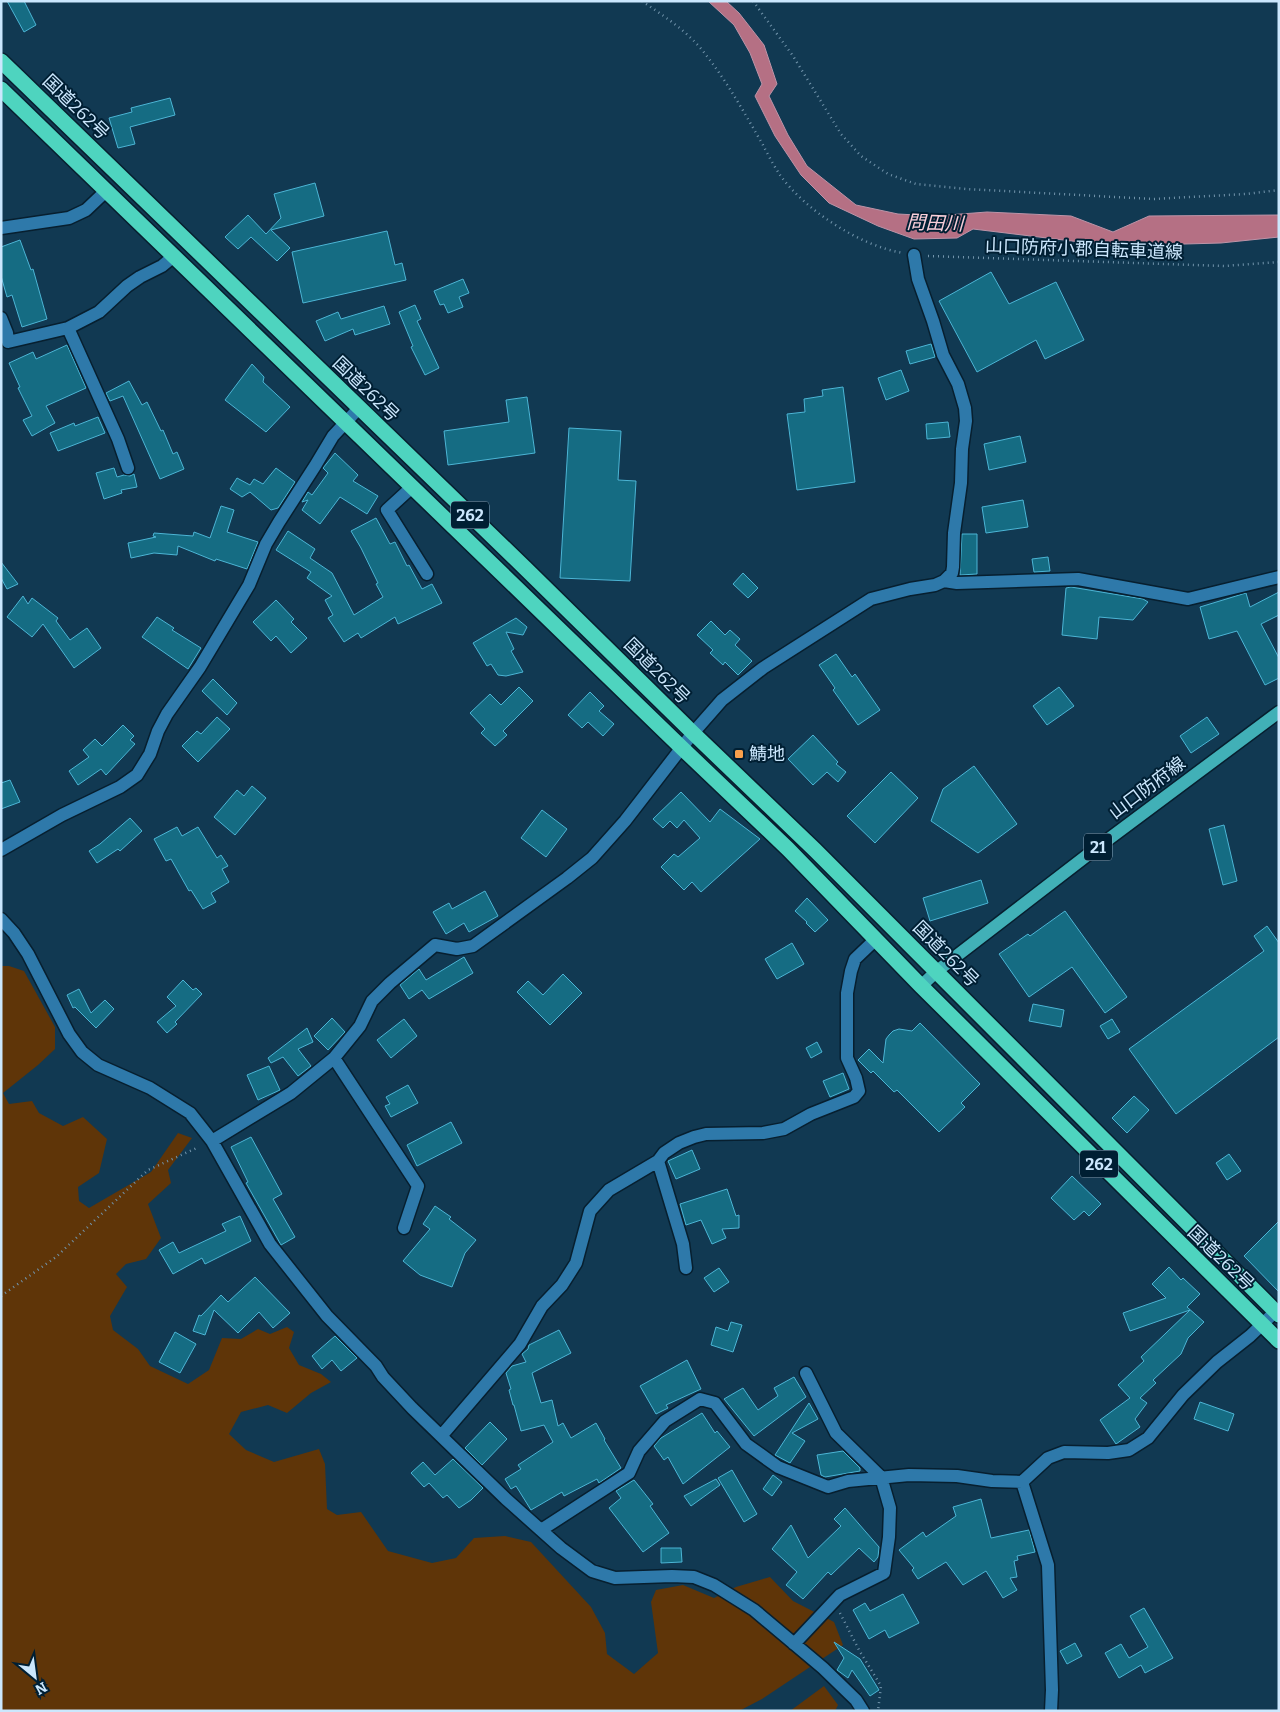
<svg xmlns="http://www.w3.org/2000/svg" width="1280" height="1712" font-family="Bitter,'Noto Sans JP',serif">
  <style>
    .green { fill: #5f3508 }
    .water { fill: #b57084; stroke: #bc94a8 }
    .building { fill: #156c83; stroke: #4cb5d5 }
    .lines { fill: none; stroke-linecap: round; stroke-linejoin: round }
    .minor-casing { stroke: #071f2f; stroke-width: 15 }
    .major-casing { stroke: #071f2f; stroke-width: 15 }
    .highway-casing { stroke: #071f2f; stroke-width: 18 }
    .path { stroke: #7395ac; stroke-width: 2.5; stroke-dasharray: 1 4; stroke-linecap: butt }
    .minor { stroke: #2e79aa; stroke-width: 12 }
    .major { stroke: #41b0b7; stroke-width: 12 }
    .highway { stroke: #4ed4bf; stroke-width: 15 }
    .poi-dot { fill: #f9a04c; stroke: #001f33; stroke-width: 2 }
    .labels { text-anchor: middle; dominant-baseline: central; stroke-width: 4; stroke-linejoin: round; paint-order: stroke }
    .shield { fill: #001f33; stroke: #8eabc0; stroke-width: 1 }
    .shield-label { font-size: 16px; font-weight: bold; fill: #cbe7fd }
    .street-label { font-size: 18px; fill: #cbe7fd; stroke: #001f33 }
    .poi-label { font-size: 18px; fill: #cbe7fd; stroke: #001f33; text-anchor: start }
    .water-label { font-size: 19px; font-style: italic; fill: #f8ced9; stroke: #001f33 }
  </style>
  <rect width="100%" height="100%" fill="#113952"/>
  <path class="green" d="M1,966h8l15,5 31,56v22l-17,16 -35,28 6,11 23,-3 7,12 24,13 20,-9 24,22 -8,34 -21,14 1,14 10,7 62,-36 27,-39 14,5 -24,32 3,13 -23,21 13,34 -15,21 -20,5 -10,10 11,13 -17,29 3,14 25,19 12,17 38,18 21,-14 13,-32 19,1 17,-10 12,5 17,-7 7,5 -5,16 10,17 22,9 10,8 -20,11 -24,20 -19,-8 -27,7 -12,22 17,16 28,12 45,-13 6,15 2,45 10,6 24,-3 27,39 44,12 24,-5 18,-20 31,-2 26,6 60,65 14,26 2,21 27,20 24,-21 -7,-51 5,-12 27,-5 31,13 22,-11 34,-10 23,24 41,21 9,23 -81,54 -23,12h-738z
    M824,1686l14,19 -3,6h-45z"/>
  <path class="water" d="M708,1h18l13,12 25,32 13,39 -8,12 19,39 19,31 49,39 42,9 37,2 52,-4 84,4 42,16 36,-16 130,-1v22l-58,6 -108,3 -140,-17 -16,9 -43,1 -36,-13 -49,-23 -28,-28 -26,-39 -20,-40 7,-12 -12,-31 -16,-28z"/>
  <path class="building" d="M7,1h17l12,24 -12,7z
    M170,98l5,17 -45,12 5,17 -17,4 -9,-30 23,-6 -1,-4z
    M315,183l9,33 -53,14 19,18 -13,13 -26,-24 -13,12 -13,-12 23,-22 18,19 15,-16 -7,-24z
    M387,231l8,34 7,-2 4,17 -103,23 -11,-51z
    M20,240l11,30 2,-1 14,50 -25,8 -10,-32 -5,2 -6,-21v-29z
    M991,272l18,32 47,-22 28,58 -39,19 -9,-19 -59,32 -38,-71z
    M463,279l6,14 -10,4 4,10 -15,6 -4,-9 -4,1 -6,-14z
    M415,305l6,14 -4,2 22,47 -14,7 -14,-28 2,-1 -14,-34z
    M384,306l6,18 -35,11 -2,-6 -28,12 -9,-20 22,-9 3,7z
    M931,344l4,13 -25,7 -4,-13z
    M67,345l19,43 -40,18 9,17 -23,13 -9,-16 9,-4 -14,-28 2,-1 -11,-24 24,-11 3,7z
    M252,364l12,13 -1,5 27,25 -24,25 -41,-32z
    M901,370l8,21 -23,9 -8,-22z
    M129,381l13,24 5,-3 14,29 2,-1 10,24 4,-2 7,17 -24,10 -37,-83 -13,5 -4,-8z
    M843,387l12,95 -58,8 -10,-76 18,-2 -1,-13 19,-3 -1,-6z
    M527,397l8,56 -87,12 -4,-34 65,-9 -3,-22z
    M98,417l7,16 -47,18 -8,-18 24,-10 1,3z
    M948,422l2,15 -23,2 -1,-15z
    M569,428l52,3 -3,49 18,1 -6,100 -70,-3z
    M1020,436l6,26 -37,8 -5,-26z
    M335,453l23,22 -5,6 25,15 -11,18 -27,-17 -20,27 -18,-14 6,-10 -6,2 6,-10 4,3 16,-22 -5,-5z
    M114,468l3,9 7,-2 6,1 4,-2 3,13 -16,3 1,3 -18,6 -8,-26z
    M276,468l19,14 -17,26 -7,2 -21,-18 -8,5 -12,-8 7,-11 13,7 4,-6 9,5z
    M1023,500l5,27 -42,6 -4,-26z
    M221,506l13,4 -7,22 31,10 -11,27 -31,-10 -1,2 -37,-15 -1,9 -23,-2 -23,5 -3,-15 28,-6 -3,-1 1,-3 39,3 1,-4 16,6z
    M376,518l14,26 5,-2 12,24 2,-1 13,24 10,-5 10,19 -44,21 -3,-7 -34,21 -3,-5 -14,9 -16,-24 5,-3 -8,-15 7,-4 -25,-18 4,-6 -35,-22 12,-19 27,18 -5,9 22,15 22,42 29,-18 -7,-13 2,-1 -17,-35 -10,-17z
    M962,534h15v40l-17,1z
    M1048,557l2,14 -16,1 -2,-13z
    M1,562l17,22 -11,5 -6,-11z
    M743,573l15,15 -10,10 -15,-14z
    M1071,587l72,12 5,3 -15,18 -34,-3 -2,22 -35,-4 4,-47z
    M1279,592v23l-18,9 18,34v20l-14,7 -28,-54 -28,8 -9,-32 46,-14 4,14z
    M23,596l5,8 4,-6 26,20 -2,3 14,19 17,-12 14,20 -27,20 -31,-44 -11,13 -25,-20z
    M276,600l18,19 -3,3 16,16 -16,15 -15,-17 -5,5 -18,-19z
    M157,617l17,11 -2,2 29,18 -13,21 -46,-32z
    M516,618l11,9 -4,8 -17,-3 8,17 -3,2 12,21 -17,4 -8,-1 -7,-11 -4,2 -14,-23z
    M711,621l14,14 5,-5 10,9 -5,6 17,16 -14,14 -13,-13 -2,3 -13,-12 3,-3 -16,-15z
    M836,654l16,23 3,-3 25,36 -22,15 -25,-35 2,-2 -16,-23z
    M213,679l24,24 -10,12 -25,-24z
    M519,687l14,14 -30,30 4,4 -12,11 -14,-13 4,-4 -15,-16 20,-19 11,11z
    M1059,687l15,19 -27,19 -14,-19z
    M590,692l14,14 -5,5 15,13 -11,12 -15,-14 -6,6 -14,-13z
    M217,717l13,12 -32,33 -16,-16 15,-15 4,3z
    M1207,717l12,17 -28,19 -11,-17z
    M123,725l11,11 -4,4 5,4 -29,31 -5,-6 -23,16 -9,-14 20,-14 -6,-7 12,-11 7,7z
    M813,735l25,27 -2,2 10,8 -8,10 -11,-10 -14,13 -25,-26z
    M974,766l43,58 -39,29 -47,-32 12,-32z
    M891,772l27,26 -43,45 -28,-27z
    M10,780l10,22 -19,7v-26z
    M252,786l14,12 -31,37 -21,-18 23,-27 7,6z
    M681,792l29,30 10,-13 40,30 -59,53 -9,-10 -8,8 -23,-23 13,-13 4,3 22,-19 -16,-18 -7,8 -7,-7 -7,7 -10,-9z
    M542,810l25,19 -21,28 -25,-19z
    M130,818l12,13 -22,20 -2,-2 -21,14 -8,-12 11,-7z
    M1224,825l13,56 -14,4 -14,-56z
    M177,827l5,9 16,-9 19,31 4,-3 7,11 -6,3 7,13 -18,11 5,9 -13,7 -12,-19 -2,1 -18,-32 -5,2 -12,-22z
    M981,880l7,23 -58,18 -7,-23z
    M485,891l13,25 -29,16 -5,-9 -18,11 -13,-22 16,-9 3,6z
    M807,898l21,22 -13,12 -9,-9 1,-1 -12,-11z
    M1065,911l62,86 -22,16 -33,-46 -43,30 -30,-43 29,-20 2,2z
    M1267,926l12,17v94l-103,77 -47,-65 135,-98 -10,-15z
    M792,943l12,21 -27,15 -12,-20z
    M464,957l9,16 -44,26 -7,-9 -13,9 -9,-14 19,-16 7,11z
    M563,974l19,19 -32,32 -33,-33 11,-11 15,14z
    M183,980l10,10 3,-2 6,6 -27,28 2,2 -10,9 -10,-11 19,-16 -9,-9z
    M79,989l12,24 14,-13 9,9 -18,19 -21,-21 -2,1 -6,-13z
    M1033,1004l31,6 -3,17 -32,-6z
    M332,1018l13,14 -17,18 -14,-14z
    M404,1019l13,17 -26,22 -14,-18z
    M1112,1019l8,13 -12,7 -8,-13z
    M920,1023l60,61 -19,19 4,4 -26,25 -42,-42 -3,2 -21,-21 -2,2 -13,-13 11,-11 14,14 3,-24 3,-4 4,-4 6,-2 13,2z
    M307,1028l6,14 -15,7 13,17 -13,10 -15,-19 -12,6 -3,-5z
    M817,1042l5,10 -11,6 -5,-10z
    M269,1066l11,24 -22,10 -11,-25z
    M843,1073l6,16 -19,8 -7,-16z
    M408,1085l10,18 -27,14 -6,-11 5,-2 -4,-7z
    M1134,1096l15,14 -22,23 -15,-15z
    M451,1122l11,21 -45,23 -10,-21z
    M251,1137l31,57 -9,5 22,38 -14,8 -35,-62 2,-1 -17,-35z
    M692,1150l8,19 -24,10 -8,-18z
    M1229,1154l12,17 -14,9 -11,-17z
    M1072,1176l29,28 -12,12 -5,-5 -10,9 -23,-22z
    M727,1189l9,27 3,-1v13l-17,1 4,9 -14,6 -11,-24 -15,5 -6,-21z
    M435,1206l16,11 -2,2 27,21 -11,13 -13,34 -32,-12 -17,-14 27,-32 -7,-5z
    M240,1216l11,25 -46,23 -3,-6 -29,16 -14,-24 14,-8 6,11 47,-22 -4,-7z
    M1279,1221v71l-35,-36z
    M1169,1267l12,13 2,-2 17,16 -13,13 17,15 -16,16 -7,16 -28,26 3,3 -16,15 7,5 -12,16 5,8 -24,17 -16,-24 30,-22 -12,-13 26,-24 -3,-4 49,-47 -60,21 -7,-18 43,-15 -14,-14z
    M719,1268l10,14 -15,10 -10,-14z
    M255,1277l35,36 -17,15 -14,-16 -21,21 -24,-23 -9,25 -12,-4 6,-16 2,1 20,-21 7,7z
    M731,1322l11,3 -9,27 -22,-7 5,-18 12,4z
    M559,1330l12,23 -39,20 9,30 11,-3 6,26 5,-3 8,15 25,-15 9,16 -1,1 17,28 -22,15 -2,-4 -33,17 -2,-4 -31,18 -15,-24 -5,3 -6,-10 16,-10 -3,-4 35,-23 -9,-17 -23,6 -7,-26h-1l-4,-15 2,-1 -5,-16 6,-7 14,-4 -4,-8 6,-5 1,-4z
    M175,1332l21,12 -16,29 -21,-11z
    M335,1336l22,22 -16,13 -9,-11 -10,9 -10,-13z
    M687,1360l14,29 -35,16 2,3 -12,6 -16,-28z
    M794,1377l12,20 -52,39 -30,-37 19,-11 15,22 20,-14 -4,-8z
    M1200,1402l34,12 -6,17 -34,-12z
    M809,1403l9,16 -26,14 13,8 -15,22 -15,-8z
    M702,1413l13,20 2,-2 13,16 -47,37 -15,-27 -4,3 -10,-14 7,-8z
    M490,1422l17,17 -25,26 -17,-17z
    M843,1451l17,17v3l-35,6 -4,-2 -4,-20z
    M453,1459l30,29 -12,12 -12,8 -12,-13 -4,3 -14,-15 -5,4 -13,-14 12,-11 12,13z
    M732,1470l25,44 -13,8 -26,-44z
    M773,1475l9,7 -10,14 -9,-7z
    M716,1479l4,6 -29,21 -7,-10z
    M634,1480l19,24 -3,2 19,27 -26,19 -34,-44 12,-10 -5,-7z
    M981,1499l10,39 38,-8 6,22 -18,4 1,4 -4,1 3,16 -7,1 7,12 -14,8 -17,-27 -23,14 -17,-23 -28,17 -6,-9 2,-2 -15,-18 24,-18 3,5 30,-21 -3,-9z
    M845,1508l34,39 -1,10 -4,5 -15,-14 -28,27 -3,-3 -25,27 -17,-14 11,-13 -25,-23 19,-24 17,33 33,-32 -7,-7z
    M661,1548h20l1,14 -21,1z
    M903,1594l16,29 -30,15 -4,-8 -16,9 -16,-29 12,-7 5,8z
    M1144,1608l29,50 -28,15 -4,-8 -22,13 -14,-25 16,-9 8,14 19,-11 -18,-31z
    M834,1642l26,17 19,31 -9,6 -18,-26 -4,8 -11,-8 7,-12z
    M1075,1643l7,13 -15,8 -7,-13z"/>
  <g class="lines">
    <g class="minor-casing">
      <path id="minor" d="M1,228l68,-10 17,-8 20,-19
        M1,318l6,15 1,9 60,-14 31,-16 28,-26 13,-9 22,-11 12,-10
        M68,328l50,111 10,29
        M412,487l-25,23 40,64
        M944,581l13,2 121,-4 110,20 91,-22
        M1,850l61,-35 58,-28 17,-12 13,-21 8,-23 9,-17 33,-47 49,-82 17,-41 13,-22 36,-56 18,-30 26,-28
        M1,919l13,14 14,21 41,80 13,18 16,13 52,23 40,25 22,28 58,103 57,72 49,50 7,11 29,31 94,91 55,49 31,23 23,7 57,-2 22,1 20,8 40,25 69,58 33,32 7,11
        M334,1058l84,128 -14,42
        M212,1141l79,-48 43,-35 26,-32 12,-25 18,-18 45,-38 22,4 16,-3 94,-68 25,-20 33,-37 68,-88 29,-33 41,-32 108,-69 39,-10 25,-4 9,-4 8,-8 1,-6 1,-34 7,-50 1,-34 4,-28 -1,-13 -7,-24 -15,-29 -10,-34 -15,-42 -4,-24
        M658,1161l25,83 3,24
        M442,1435l78,-91 22,-38 20,-21 14,-22 14,-52 19,-21 49,-29 6,-8 15,-10 15,-6 12,-3 57,-1 21,-4 27,-15 43,-17 5,-6 -3,-13 -9,-20v-65l4,-22 4,-12 21,-20
        M1022,1482l26,83 4,125 -1,21
        M541,1530l88,-57 10,-22 26,-30 35,-22 15,4 31,41 32,23 50,20 20,-6 61,-6 48,1 35,5 30,1 26,-24 16,-6 44,1 21,-3 19,-12 35,-43 34,-33 33,-26 25,-24
        M794,1644l46,-49 44,-22 5,-36 1,-29 -9,-31 -45,-44 -30,-60"/>
    </g>
    <g class="major-casing">
      <path id="major" d="M921,986l16,-15 157,-121 185,-138"/>
    </g>
    <g class="highway-casing">
      <path id="highway" d="M1,61l524,507 168,165 122,117 464,465
        M1,89l681,659 106,101 133,137 358,355"/>
    </g>
    <path class="path" d="M642,1c23,16 47,31 64,54 22,28 39,59 57,90 5,10 11,21 17,30 25,35 80,71 123,78
      M753,1l40,55 48,78 20,22 27,18 28,10 50,5 187,10 93,-5 33,-4
      M928,256l296,10 55,-4
      M1,1296l55,-39 92,-87 51,-23
      M840,1613l19,37 22,36 -3,25"/>
    <use href="#minor" class="minor"/>
    <use href="#major" class="major"/>
    <use href="#highway" class="highway"/>
  </g>
  <rect class="poi-dot" x="734" y="749" width="10" height="10" rx="2.5"/>
  <g class="labels">
    <g class="shield">
      <rect x="451" y="501.5" width="38" height="27" rx="4"/>
      <rect x="1084" y="833.5" width="28" height="27" rx="4"/>
      <rect x="1080" y="1150.5" width="38" height="27" rx="4"/>
    </g>
    <g class="shield-label">
      <text x="470" y="515">262</text>
      <text x="1098" y="847">21</text>
      <text x="1099" y="1164">262</text>
    </g>
    <g class="street-label">
      <text transform="translate(76 107) rotate(44)">国道262号</text>
      <text transform="translate(1084 249) rotate(2)">山口防府小郡自転車道線</text>
      <text transform="translate(366 389) rotate(44)">国道262号</text>
      <text transform="translate(657 671) rotate(45)">国道262号</text>
      <text transform="translate(1147 788) rotate(-37)">山口防府線</text>
      <text transform="translate(946 954) rotate(45)">国道262号</text>
      <text transform="translate(1221 1258) rotate(44)">国道262号</text>
    </g>
    <g class="poi-label">
      <text x="749" y="754">鯖地</text>
    </g>
    <g class="water-label">
      <text transform="translate(935 223) rotate(2)">問田川</text>
    </g>
  </g>
  <rect width="1280" height="1712" fill="none" stroke="#cbe7fd" stroke-width="5"/>
  <g transform="translate(35 1677) rotate(151)" stroke="#001f33" stroke-width="4" paint-order="stroke">
  <path d="M0-4L9 19L0 12L-9 19Z" fill="#cbe7fd"/>
  <text y="-8" font-size="14" font-weight="bold" text-anchor="middle" fill="#cbe7fd">N</text>
  </g>
</svg>
